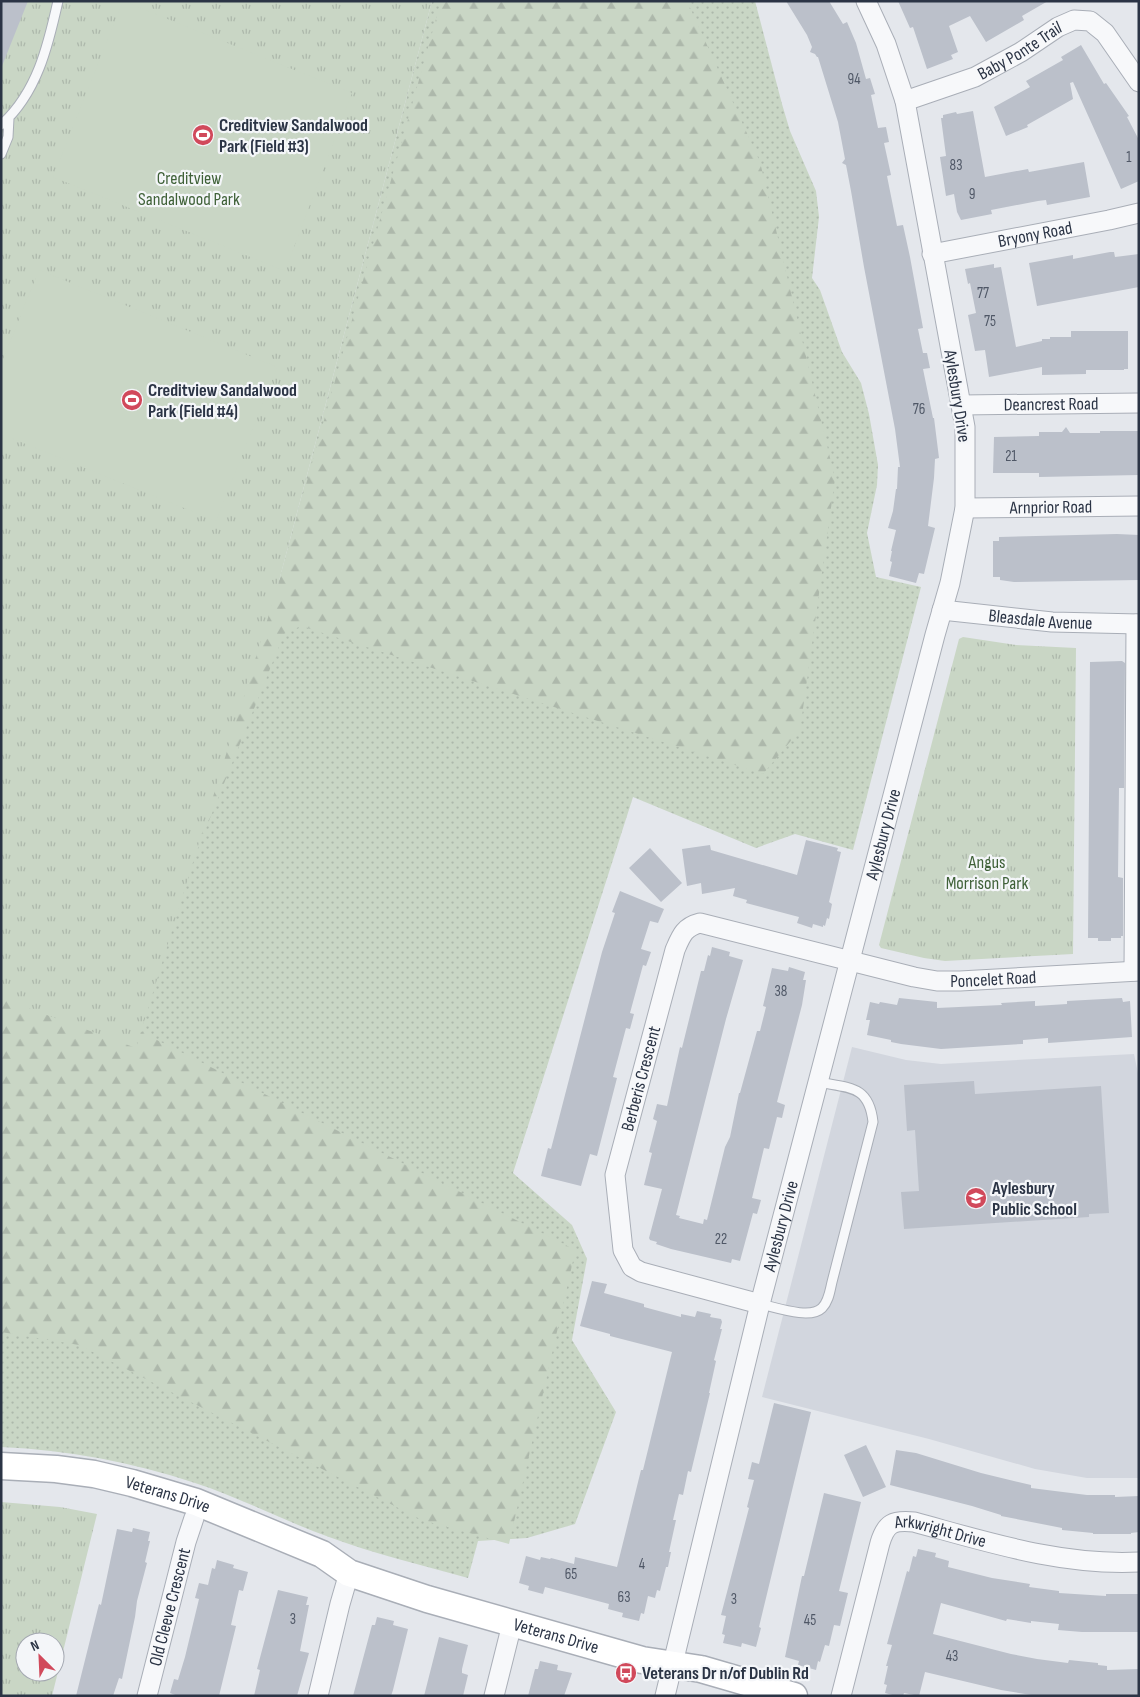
<svg xmlns="http://www.w3.org/2000/svg" width="1140" height="1697" font-family="'Sofia Sans Condensed',sans-serif">
  <style>
    .built { fill: #d2d6de }
    .grass { fill: url(#grass-dots) }
    .forest { fill: url(#forest-firs) }
    .park { fill: url(#park-tufts); fill-rule: evenodd }
    .pitch { fill: #c9d6c5 }
    .building { fill: #bbc0ca }
    .lines { fill: none; stroke-linecap: round; stroke-linejoin: round }
    .lane-casing { stroke: #a9aeb7; stroke-width: 11 }
    .street-casing { stroke: #a9aeb7; stroke-width: 21 }
    .secondary-casing { stroke: #a9aeb7; stroke-width: 29 }
    .lane { stroke: #f7f8fa; stroke-width: 9 }
    .street { stroke: #f7f8fa; stroke-width: 19 }
    .secondary { stroke: #fff; stroke-width: 26 }
    .labels { text-anchor: middle; dominant-baseline: central; stroke-width: 4.5; stroke-linejoin: round; paint-order: stroke }
    .number-label { font-size: 15px; fill: #4f5766 }
    .street-label { font-size: 18px; fill: #2b3445; stroke: #f4f6f9 }
    .poi-label { font-size: 18px; font-weight: bold; fill: #2b3445; stroke: #f4f6f9; text-anchor: start }
    .park-label { font-size: 18px; fill: #3f6138; stroke: #f4f6f9 }
  </style>
  <defs>
    <pattern id="grass-dots" width="8" height="8" patternUnits="userSpaceOnUse" patternTransform="scale(1.25)"><rect width="8" height="8" fill="#c9d6c5"/><path d="M2 2h.1M6 6h.1" fill="none" stroke="#adb8ab" stroke-width="1.8" stroke-linecap="round"/></pattern>
    <pattern id="forest-firs" width="22" height="20" patternUnits="userSpaceOnUse" patternTransform="scale(1.25)"><rect width="22" height="20" fill="#c9d6c5"/><path d="M5 1l3.5 6h-7zM16 11l3.5 6h-7z" fill="#adb8ab"/></pattern>
    <pattern id="park-tufts" width="24" height="20" patternUnits="userSpaceOnUse" patternTransform="scale(1.25)"><rect width="24" height="20" fill="#c9d6c5"/><path d="M3 7l-1-3M5 7V3M7 7l1-3M15 17l-1-3M17 17v-4M19 17l1-3" fill="none" stroke="#adb8ab"/></pattern>
  </defs>
  <rect width="100%" height="100%" fill="#e4e7ec"/>
  <path class="built" d="M852,1047l54,13 35,4 193,-10 5,24v400h-52l-52,-9 -106,-30 -167,-42z"/>
  <path class="grass" d="M432,1h323l27,103 8,27 26,60 3,26 -7,61 8,12 22,62 19,31 8,31 9,51 -1,20 -10,48 9,44 45,10 -68,263 -58,-16 -39,14 -123,-51 -120,376 59,52 15,34 -15,81 44,72 -41,112 -48,14 -49,3 -10,37c-46,-13 -94,-24 -139,-41 -45,-16 -88,-39 -134,-54 -63,-21 -127,-33 -194,-36v-449l277,-413z"/>
  <path class="forest" d="M441,1h246l73,161 75,317 -35,251 -37,44 -462,-148 -17,8 -157,391 439,220 9,7 -66,292 -87,-24 -343,-175 -78,-13v-726l277,-21z"/>
  <path class="park" d="M1,1h431l-154,584 -142,463 -135,-50z
    M963,637l53,8 60,3 -3,306 -128,7 -21,-3 -43,-10 -2,-3 80,-306z
    M1,1502l59,5 37,7 -45,182h-51zM25,1642h30v30h-30z"/>
  <path class="pitch" d="M123,1l229,92 -67,178 -232,-94z
    M39,270l238,97 -61,154 -215,-87v-70z"/>
  <path class="building" d="M1,1h27l-26,65h-1z
    M786,1h43l14,23 4,-2 9,21 10,36 4,-1 5,16 -4,1 7,33 8,-1 3,15 -5,1 7,32 -4,1 10,50 6,-1 7,32 13,71 -5,1 5,24h4l3,15 -7,1 10,49h1l5,40 -4,1 -1,19 -6,48 7,2 -11,46 -5,-1 -3,10 -27,-7 3,-14 -2,-1 2,-10h-1l5,-21 -8,-2 5,-17 3,-22h1l1,-22h2l-5,-38 -31,-162 -13,-76 -5,-26 -4,-2 3,-4 -7,-37 -20,-65h-1l-2,-3 -5,-2 2,-5 -5,-12z
    M898,1h150l-26,15 2,4 -38,22 -16,-26 -21,10 9,26 -7,3 2,4 -26,10 -14,-42 -3,1z
    M1081,45l23,39 2,-1 23,33 -2,1 12,23v41l-18,8 -48,-107 -3,1 3,16 -46,26 1,2 -22,9 -12,-29 36,-20 -4,-6 37,-21 -2,-3z
    M973,111l12,66 43,-8 1,3 55,-10 6,35 -43,8 -1,-5 -8,1 -47,9 1,4 -31,6 -4,-8 -3,-18 -8,2 -6,-39 6,-1 -5,-38h2v-3l13,-3 1,2z
    M1110,252h4l1,5 24,-3v33l-102,19 -8,-43 44,-8v4z
    M994,264v4l7,-1 15,80 26,-6v-2h8v-2h21v-6h57v38h-4v1h-38v4l-44,1v-8l-53,10 -4,-27 -10,1 -7,-36 8,-2 -6,-30 -2,1 -3,-15z
    M1066,427l4,6h30v-2h39v44l-100,2v-4h-46l1,-36 45,-1v-4h23z
    M1117,534l22,1v45l-125,2 -14,-2v-3h-7v-36h6v-4z
    M1122,661l3,2 -1,125h-5l-1,89 5,1v58h-2v2h-10v3h-13v-3h-10l2,-276z
    M806,840l32,8 -1,3 4,1 -12,50 3,2 -3,15 -2,-1 -2,8 -2,-1v2l-10,-3 -1,4 -15,-5 2,-6 -53,-14 1,-3 -14,-4 2,-8 -33,6 -1,-11 -14,3 -5,-37 28,-4 1,5 86,25z
    M650,848l32,35 -21,19 -32,-34z
    M620,891l44,18 -6,14 -8,-2 -9,28 10,3 -5,14 -3,-1 -13,48 4,1 -4,15 -4,-1 -13,49 4,1 -20,78 -7,-2 -9,32 -40,-10 7,-28 3,1 51,-197 13,-39 -3,-1z
    M712,947l18,5 -1,4 14,4 -17,59 -50,196 4,1 -1,2 24,6 1,-5 3,1 18,-73 5,-10 9,-44h1l17,-62h3l6,-24 -3,-1 9,-38 16,3 1,-4 16,5 -2,8h3l-4,25 -25,97 8,3 -3,13 -5,-1 -8,32 -5,-1 -12,50 9,2 -4,14 -4,-1 -13,48 -8,-2 -1,4 -60,-14 -15,-5 1,-2 -7,-2 -1,-2 13,-49 -18,-4 8,-32 -3,-1 8,-31 -4,-2 4,-15 10,2 13,-59 2,1 19,-77h3l4,-16 2,1z
    M899,998l38,4v6l65,-3 -1,-2 34,-2v5l32,-2v-3l55,-3 1,4 7,-1 2,36 -84,6v-5l-25,2v4h-1l-81,5 -40,-5 -10,-2v-2l-24,-5 3,-15h-4l4,-18 9,2 1,-2 17,3z
    M974,1081l1,13 126,-8 8,127 -20,1v3l-185,12 -3,-37 18,-1 -4,-61 -8,1 -3,-46z
    M592,1281l15,3 -3,9 40,11v3l37,10v-3l14,3 2,-6 14,3 -1,3 11,2 1,3 -2,7h2l-8,31 2,1 -7,32h1l-19,79 -3,-1 -5,24 -4,-1 -6,26h3l-7,32h2l-3,15h-2l-6,24 -3,-1 -2,8 -7,-2 -4,18 -3,-1 -2,8 -17,-4 1,-4 -15,-4 1,-5 -64,-17 -2,7 -15,-4 1,-4 -10,-3 7,-27 14,4 1,-3 9,2 1,-1 23,6 1,-7 42,10 24,-97h2l29,-118 -62,-16v-2l-30,-8z
    M774,1403l37,9 -52,215 2,1 -5,19 -14,-4 -1,4 -18,-4 2,-8 -3,-1 4,-18 -5,-1 28,-107 -2,-1 7,-27 -6,-1 4,-17 7,2z
    M866,1445l20,42 -23,10 -19,-42z
    M896,1450l20,3 65,20 50,12v3l56,7h28v2l24,-1v36l-8,1v1h-38v-1l-31,-3v-2l-61,-12v-1l-29,-9 -82,-21z
    M824,1493l37,9 -22,89 9,2 -8,33 -6,-1 -5,21 -4,-1 -5,17 -2,-1 -2,9 -18,-5 1,-4 -14,-4 17,-81h2z
    M133,1528l17,4 -2,9h2l-5,21 2,1 -10,38 -2,16 -13,62 -3,-1 -6,18h-37l23,-92 2,1 16,-76 15,3z
    M918,1549l18,4 -1,4 14,4 -1,6 44,11 38,6 -1,3 30,4v2l47,3v-2h33v38h-57l-24,-2 1,-6 -28,-3v2l-24,-4 -1,2 -65,-18 -8,31 78,20 26,5 31,4 1,-3 29,3v2l9,1v4l32,-1v27h-102l-36,-6 -76,-18 -6,24 -15,-3 -1,3h-7l-11,-3 2,-8 -3,-1 4,-18h-2l6,-21 -5,-1 20,-73 2,1 4,-16 3,1z
    M217,1560l17,5 -1,3 15,4 -5,19 -4,-1 -8,35 5,1 -17,70h-41l-8,-3 4,-14 4,1 7,-23 14,-58 -4,-1 4,-15 9,2 4,-17 3,1z
    M278,1590l30,7 -2,8h3l-9,46 9,2 -12,43h-43l6,-26 -3,-1z
    M377,1617l17,4 -1,4 15,4 -15,61 -2,6h-38l19,-71h3z
    M439,1637l29,8 -6,24v4l6,2 -5,21h-39z
    M540,1661l18,4 -1,5 15,3 -8,23h-36l7,-27h3z"/>
  <g class="lines">
    <g class="lane-casing">
      <path id="lane" d="M1,125c36,-32 47,-79 57,-124
        M1,154l7,-17 1,-19
        M760,1304c15,3 50,16 62,4 7,-7 8,-18 10,-26l41,-160c-4,-37 -24,-34 -55,-40"/>
    </g>
    <g class="street-casing">
      <g id="street">
        <path id="s1" d="M905,101l70,-24 46,-25 37,-25 16,-7 16,1 15,12 34,49"/>
        <path id="s2" d="M932,254l177,-34 30,-7"/>
        <path id="s3" d="M962,405l177,-2"/>
        <path id="s4" d="M965,508l174,-2"/>
        <path id="s5" d="M942,610l110,12 87,2"/>
        <path d="M1134,971l2,-347"/>
        <path id="s6" d="M760,1304l-119,-32 -9,-5 -9,-17 -8,-75 60,-225c6,-14 9,-23 25,-27l214,54 23,4h23l179,-10"/>
        <path id="s7" d="M147,1696l39,-154 8,-24"/>
        <path d="M318,1696l22,-92 9,-31"/>
        <path d="M494,1696l18,-72"/>
        <path id="s8" d="M665,1696l95,-392 175,-669 15,-52 15,-75v-81l-60,-326 -19,-57 -20,-43"/>
        <path id="s9" d="M841,1696l39,-153c6,-20 13,-23 34,-21 74,20 147,44 225,40"/>
      </g>
    </g>
    <g class="secondary-casing">
      <g id="secondary">
        <path id="s10" d="M1,1466l55,3 38,5 38,9 64,19 126,52 27,19 78,26 215,61 59,9 93,27"/>
      </g>
    </g>
    <use href="#lane" class="lane"/>
    <use href="#street" class="street"/>
    <use href="#secondary" class="secondary"/>
  </g>
  <defs>
    <g id="stadium-disc" transform="scale(1.125)"><circle r="9.5" fill="#d1495b" stroke="#f4f6f9"/><path d="M0-5a6.5 5 0 1 0 0 10a6.5 5 0 1 0 0-10ZM-3.5-1.8h7v3.6h-7Z" fill="#fff"/></g>
    <g id="school-disc" transform="scale(1.125)"><circle r="9.5" fill="#d1495b" stroke="#f4f6f9"/><path d="M0-5L7-2L0 1L-7-2ZM-4 1L0 2.5L4 1V4Q0 6-4 4Z" fill="#fff"/></g>
    <g id="bus-disc" transform="scale(1.125)"><circle r="9.5" fill="#d1495b" stroke="#f4f6f9"/><path d="M-5-6H5V4H4V6H2V4H-2V6H-4V4H-5ZM-3.5-4V0h7V-4ZM-3.5 1.2v1.5H-2V1.2ZM2 1.2v1.5H3.5V1.2Z" fill="#fff"/></g>
  </defs>
  <g fill-rule="evenodd">
    <use href="#stadium-disc" x="203" y="135"/>
    <use href="#stadium-disc" x="132" y="400"/>
    <use href="#school-disc" x="976" y="1198"/>
    <use href="#bus-disc" x="626" y="1673"/>
  </g>
  <g class="labels">
    <g class="number-label">
      <text x="854" y="79">94</text>
      <text x="1129" y="157">1</text>
      <text x="956" y="165">83</text>
      <text x="972" y="194">9</text>
      <text x="983" y="293">77</text>
      <text x="990" y="321">75</text>
      <text x="919" y="409">76</text>
      <text x="1011" y="456">21</text>
      <text x="781" y="991">38</text>
      <text x="721" y="1239">22</text>
      <text x="642" y="1564">4</text>
      <text x="571" y="1574">65</text>
      <text x="624" y="1597">63</text>
      <text x="734" y="1599">3</text>
      <text x="293" y="1619">3</text>
      <text x="810" y="1620">45</text>
      <text x="952" y="1656">43</text>
    </g>
    <g class="street-label">
      <text stroke="none"><textPath href="#s1" startOffset="126">Baby Ponte Trail</textPath></text>
      <text stroke="none"><textPath href="#s2" startOffset="105">Bryony Road</textPath></text>
      <text transform="translate(957 396) rotate(81)">Aylesbury Drive</text>
      <text stroke="none"><textPath href="#s3" startOffset="89">Deancrest Road</textPath></text>
      <text stroke="none"><textPath href="#s4" startOffset="86">Arnprior Road</textPath></text>
      <text stroke="none"><textPath href="#s5" startOffset="99">Bleasdale Avenue</textPath></text>
      <text stroke="none"><textPath href="#s8" startOffset="889">Aylesbury Drive</textPath></text>
      <text stroke="none"><textPath href="#s6" startOffset="800">Poncelet Road</textPath></text>
      <text stroke="none"><textPath href="#s6" startOffset="328">Berberis Crescent</textPath></text>
      <text stroke="none"><textPath href="#s8" startOffset="484">Aylesbury Drive</textPath></text>
      <text stroke="none"><textPath href="#s10" startOffset="170">Veterans Drive</textPath></text>
      <text stroke="none"><textPath href="#s9" startOffset="231">Arkwright Drive</textPath></text>
      <text stroke="none"><textPath href="#s7" startOffset="92">Old Cleeve Crescent</textPath></text>
      <text stroke="none"><textPath href="#s10" startOffset="585">Veterans Drive</textPath></text>
    </g>
    <g class="poi-label">
      <text x="219" y="125">Creditview Sandalwood<tspan x="219" dy="21">Park (Field #3)</tspan></text>
      <text x="148" y="390">Creditview Sandalwood<tspan x="148" dy="21">Park (Field #4)</tspan></text>
      <text x="992" y="1188">Aylesbury<tspan x="992" dy="21">Public School</tspan></text>
      <text x="642" y="1673">Veterans Dr n/of Dublin Rd</text>
    </g>
    <g class="park-label">
      <text x="189" y="178">Creditview<tspan x="189" dy="21">Sandalwood Park</tspan></text>
      <text x="987" y="862">Angus<tspan x="987" dy="21">Morrison Park</tspan></text>
    </g>
  </g>
  <rect width="1140" height="1697" fill="none" stroke="#2b3445" stroke-width="5"/>
  <g transform="translate(40 1657) rotate(336)"><circle r="24" fill="#f4f6f9" stroke="#a4a8b1"/>
  <path d="M0-4L9 19L0 12L-9 19Z" fill="#d1495b"/>
  <text y="-8" font-size="14" font-weight="bold" text-anchor="middle" fill="#2b3445">N</text>
  </g>
</svg>
